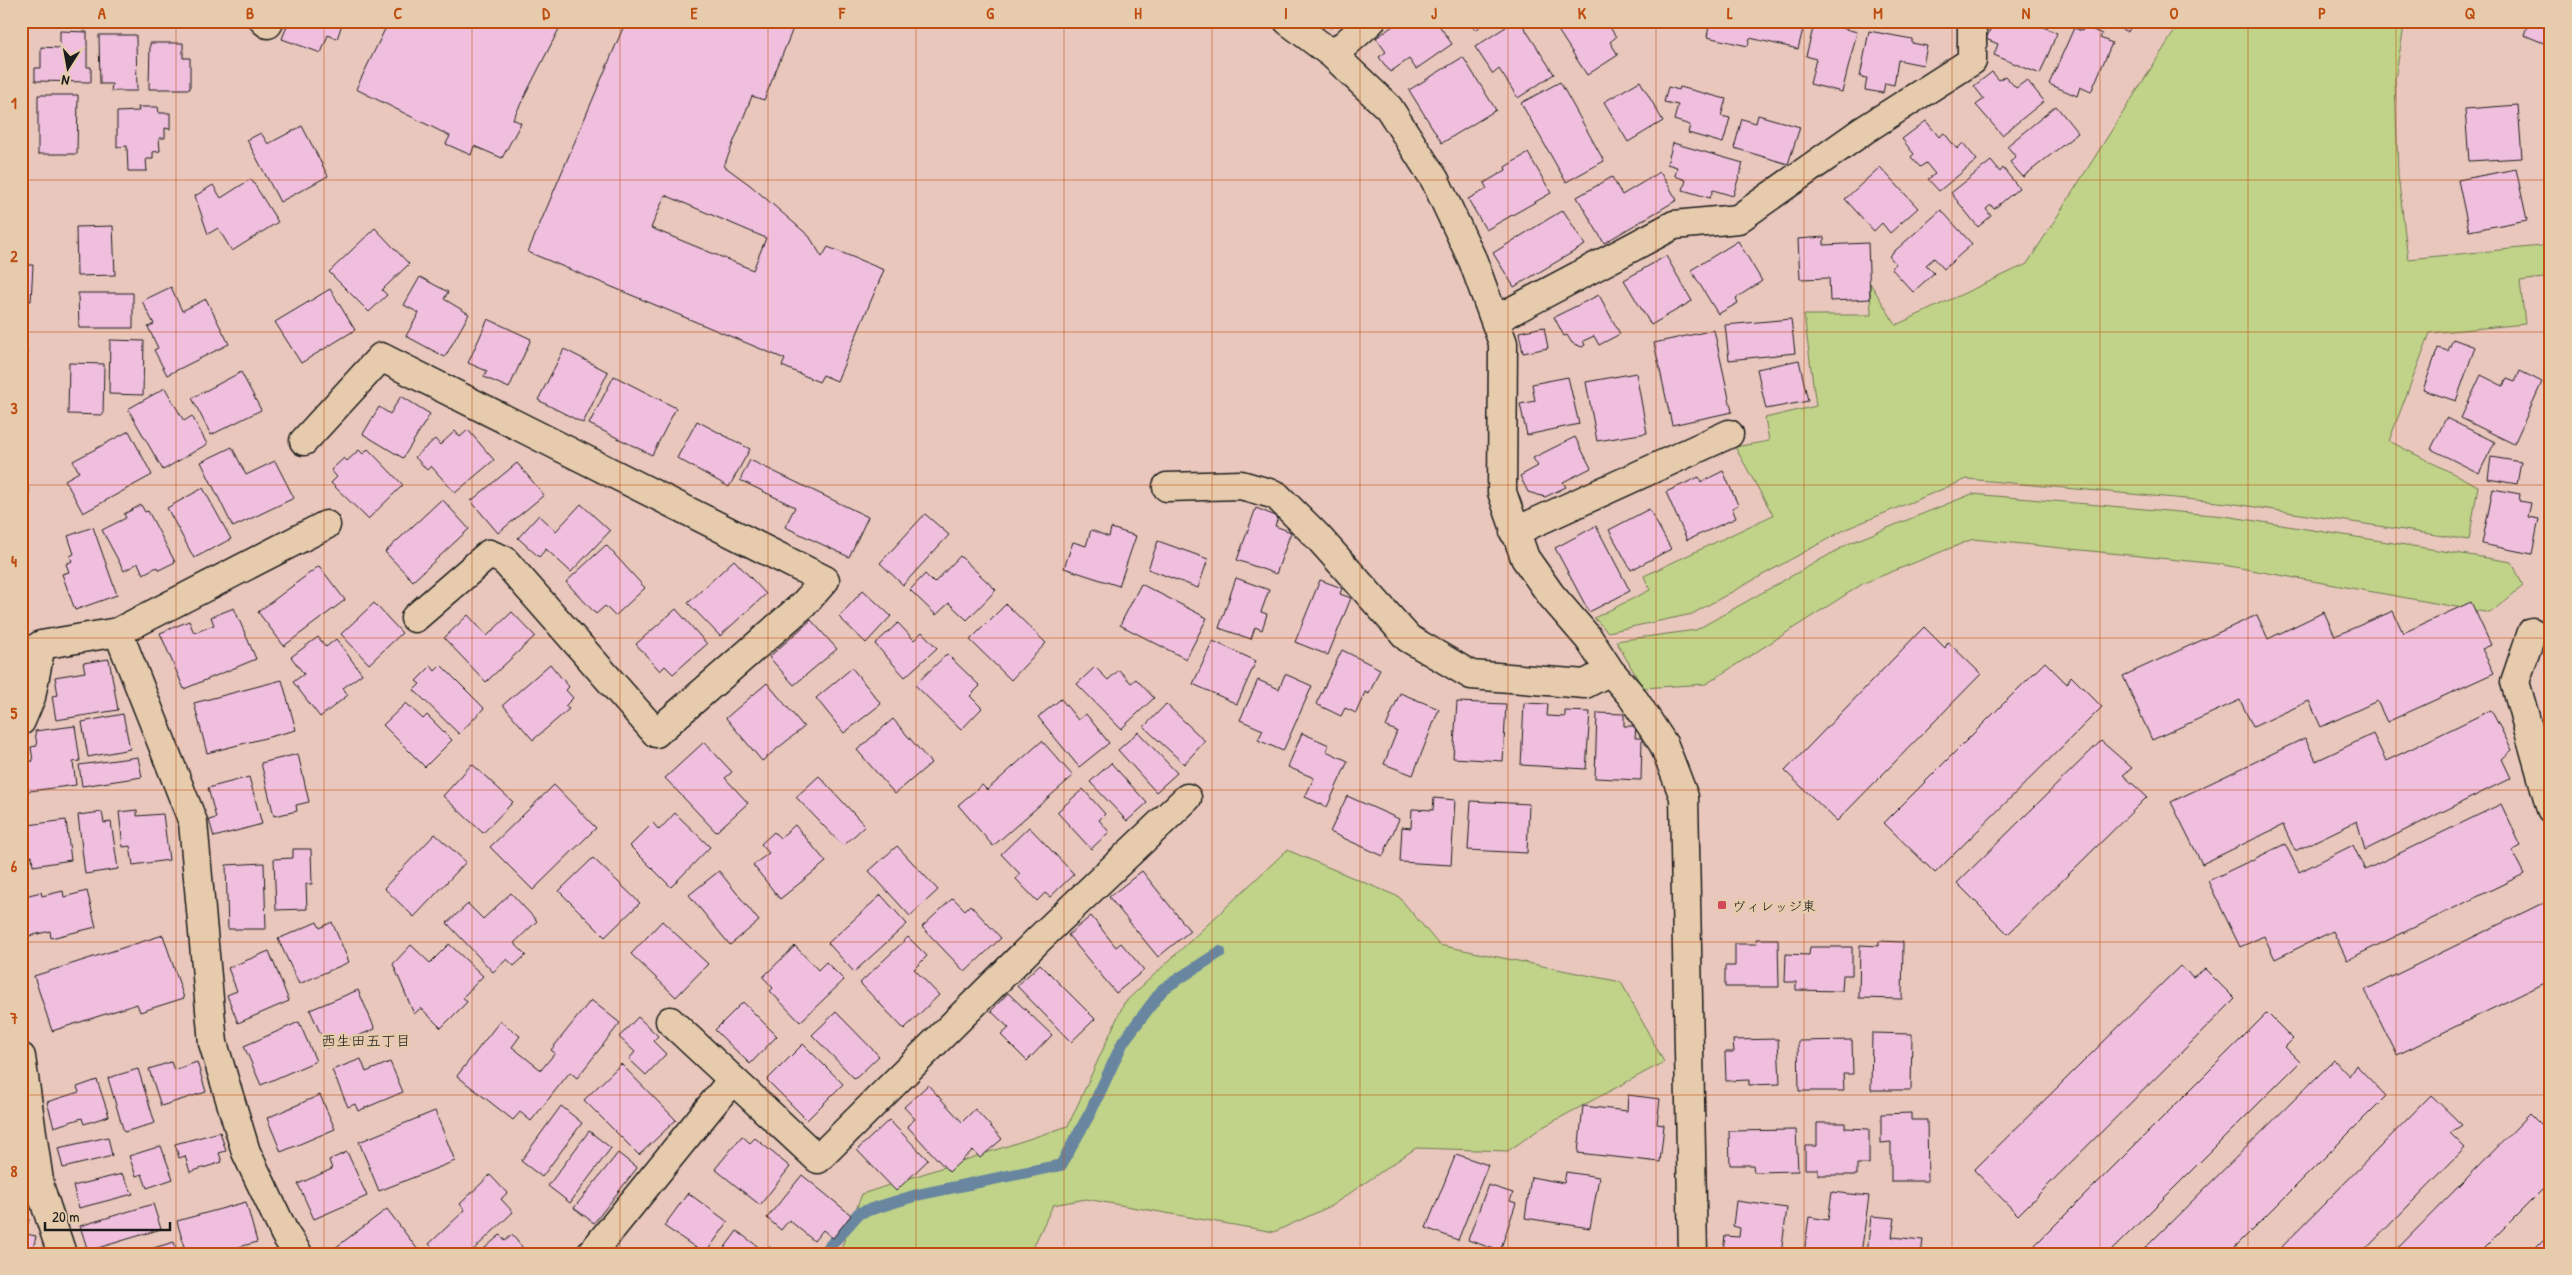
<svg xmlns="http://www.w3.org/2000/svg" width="2572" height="1275" font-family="'Patrick Hand','Klee One',sans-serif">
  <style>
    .green { fill: #c0d388; stroke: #6e7852 }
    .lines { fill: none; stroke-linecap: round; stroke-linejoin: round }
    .stream { stroke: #6886a0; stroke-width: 12 }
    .building { fill: #f0bfde; stroke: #1c1c1c; fill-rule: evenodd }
    .street-casing { stroke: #1c1c1c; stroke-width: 31 }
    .street { stroke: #e6cbad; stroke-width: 28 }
    .grid { fill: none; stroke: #bf4d0f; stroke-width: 1; stroke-opacity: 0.55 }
    .poi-dot { fill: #d1495b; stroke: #e6cbad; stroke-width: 2 }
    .labels { text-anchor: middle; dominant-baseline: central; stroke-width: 5; stroke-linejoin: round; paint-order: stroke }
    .poi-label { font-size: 14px; fill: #1c1c1c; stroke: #e6cbad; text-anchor: start }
    .neighbourhood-label { font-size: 15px; fill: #1c1c1c; stroke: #e6cbad }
    .neatline { fill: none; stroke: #bf4d0f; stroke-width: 2 }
    .grid-label { font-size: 16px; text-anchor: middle; font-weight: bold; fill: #bf4d0f }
  </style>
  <rect width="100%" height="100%" fill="#e9c7bc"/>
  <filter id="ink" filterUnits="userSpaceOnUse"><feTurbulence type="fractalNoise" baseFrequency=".02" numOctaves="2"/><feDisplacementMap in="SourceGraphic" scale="10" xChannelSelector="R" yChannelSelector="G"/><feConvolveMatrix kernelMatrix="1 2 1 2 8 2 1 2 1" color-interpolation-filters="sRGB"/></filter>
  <g filter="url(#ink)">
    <path class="green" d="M2181,21h224l-10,58 3,96 10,84 143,-14v32l-31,4 5,43 -95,9 -41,108 89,45 -9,54 -240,-37 -262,-24 -121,50 -154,85 -84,18 -14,-14 56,-28 -6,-14 129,-61 -38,-68 34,-6 -4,-23 51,-12 -12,-91h67l-1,-32 26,42 131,-61z
      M1972,494l253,22 287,46 11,24 -33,27 -272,-49 -245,-25 -109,44 -158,101 -63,4 -27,-47 80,-11 154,-87z
      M1287,850l112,47 40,48 182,37 43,80 -123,66 -33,23 -92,-3 -85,58 -57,26 -188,-33 -33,6 -23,49h-191l23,-60 206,-68 56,-123z"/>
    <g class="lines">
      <path class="stream" d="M826,1254l3,-7 30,-34 58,-18 144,-30 29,-52 33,-71 40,-53 57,-37"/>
    </g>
    <path class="building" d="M289,21h54l-6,18 -9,-4 -7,18 -39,-14z
      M389,21h174l-50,98 8,4 -19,35 -28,-12 -3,9 -25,-11 4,-8 -94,-47z
      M626,21h170l-32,79 -12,-4 -28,70 26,19 59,51 13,21 6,-10 56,23 -47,111 -14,-6 -4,7 -37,-16 3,-7 -257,-107zM665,195l101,43 -13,32 -102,-42z
      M1321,21h14l-4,7z
      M1400,21h36l16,23 -36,25 -7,-10 -19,13 -11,-15 7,-5 -10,-14z
      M1468,21h18l-10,9z
      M1515,21h5l34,53 -36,24 -19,-29 -6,5 -18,-27z
      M1552,21h54l10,16 -6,5 8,13 -31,20z
      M1710,21h95l-7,28 -48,-11 -2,8 -41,-9z
      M1815,21l42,11 -15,60 -32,-8 6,-25 -10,-3z
      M1887,21h29l-2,9 -28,-6z
      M1994,21h9l10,5 2,-5h15l27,12 -17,41 -46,-19 4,-11 -12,-5z
      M2103,21h30l-5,11z
      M2529,21h22v25l-27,-11z
      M2084,26l18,8 -2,4 12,5 -21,49 -11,-5 -3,9 -28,-12 25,-56 8,3z
      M60,31l27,1v35h4v15l-56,-1v-13h6v-21l19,1z
      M1869,31l43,8v4l15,3 -4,19 -25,-5 -4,25 -9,-2 -2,10 -18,-3 2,-12 -7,-1z
      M99,35h37l1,56h-26l1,-7h-12z
      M150,43h33v15h7v31h-41z
      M1463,57l33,53 -54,33 -33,-53z
      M1992,72l7,8 6,-4 11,12 11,-8 17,21 -42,34 -26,-30 8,-6 -10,-13z
      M1640,81l23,40 -35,21 -24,-40z
      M1560,82l44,79 -38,21 -45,-79z
      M21,85h4v61h-4z
      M1668,87l11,3 1,-3 46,12 -5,17 9,2 -7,25 -35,-10 2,-8 -16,-5 4,-15 -14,-3z
      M38,95h40l-1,59h-39z
      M2518,105l4,53 -53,3 -4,-52z
      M2056,106l22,27 -55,44 -13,-15 6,-5 -9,-11z
      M138,107h20l1,6h11v16l-5,-1v10h-6l1,13 -7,1v7h-7l1,12h-19l-1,-25 -10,1v-35l22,-1z
      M1758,115l42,12 -12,37 -54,-16 8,-29 14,4z
      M1926,121l13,16 5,-4 13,16 6,-6 14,17 -38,31 -11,-12 7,-5 -9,-11 -6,4 -9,-10 3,-3 -12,-15z
      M302,126l26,50 -48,26 -33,-62 14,-7 7,11z
      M1673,143l70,20 -10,33 -20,-6 -3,8 -27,-8 3,-10 -11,-4 2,-9 -10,-3z
      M1528,153l23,40 -65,37 -18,-31 19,-10 -3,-6 22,-13 -1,-3z
      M1991,161l9,11 3,-4 16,20 -25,21 -3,-4 -5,4 5,7 -13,11 -27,-34z
      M1880,167l38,41 -28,25 -8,-10 -8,8 -29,-32z
      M2516,169l11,51 -58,11 -11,-51z
      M1660,172l17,28 -73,43 -27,-46 35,-20 10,18z
      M251,179l27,43 -46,29 -14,-23 -10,6 -13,-38 18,-11 8,13z
      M1563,210l22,35 -71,42 -21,-34z
      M1941,210l31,34 -28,25 -10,-11 -8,7 8,8 -21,19 -22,-24 5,-4 -7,-8z
      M113,226l2,49 -38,1 -1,-49z
      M375,228l34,36 -27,26 5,5 -18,17 -40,-40z
      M1824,237v8l44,-2 2,56 -40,2 -1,-23 -29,1 -2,-40z
      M1738,241l24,40 -26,17 2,5 -20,11 -27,-44z
      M1666,256l26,45 -41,24 -27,-45z
      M21,265h12l-2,36h-10z
      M420,277l28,15 -4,7 25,15 -24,43 -39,-21 13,-23 -15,-8z
      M171,287l11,24 24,-12 23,45 -62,31 -13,-25 4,-2 -10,-21 6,-3 -12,-23z
      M330,289l25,41 -54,33 -26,-41z
      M78,293h55v35h-54z
      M1599,295l21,39 -21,11 -5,-9 -11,5 2,4 -3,2 -10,-4 -5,-8 -3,1 -10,-19z
      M488,319l43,20 -22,49 -25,-11 3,-6 -19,-8z
      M1791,319l4,34 -66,7 -4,-35z
      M1544,327l4,21 -25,5 -4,-21z
      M1714,330l18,82 -60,13 -18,-82z
      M2453,339l22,8 -19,54 -33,-11 15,-42 10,3z
      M110,340l34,1 -1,54 -34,-1z
      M564,349l44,23 -25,51 -45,-23z
      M21,351h6l-4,72h-2z
      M1799,360l9,41 -42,8 -9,-40z
      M69,363l35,1 -1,51 -35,-1z
      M2520,371l22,11 -28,62 -53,-26 20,-43 22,11 4,-7 8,3z
      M241,372l20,38 -50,25 -19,-37z
      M1636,373l11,60 -50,8 -11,-59z
      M614,376l62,32 -24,47 -63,-31z
      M1568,377l11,47 -52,11 -7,-31 15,-3 -3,-17z
      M165,388l19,33 8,-5 15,28 -44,26 -35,-61z
      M401,396l29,18 -27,44 -40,-24 16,-27 11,7z
      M2446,418l49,24 -16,31 -48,-24z
      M697,421l53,28 -21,38 -52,-29z
      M468,430l26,30 -39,33 -24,-27 -4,4 -12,-13 20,-18 5,6 15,-14 5,6z
      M129,431l23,44 -69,38 -18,-33 14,-8 -6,-11z
      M1575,437l16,31 -28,14 3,5 -21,10 -17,-5 -8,-16 18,-10 -5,-8z
      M232,447l14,28 29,-14 19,37 -61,29 -32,-65z
      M368,449l35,36 -35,34 -37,-36 6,-6 -6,-7 13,-12 3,3 12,-11 4,4z
      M2491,457l30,5 -4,22 -29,-5z
      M750,460l118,57 -19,40 -64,-30 10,-20 -55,-27z
      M517,463l27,32 -46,38 -27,-32z
      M1723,471l15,34 -6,3 4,10 -49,22 -21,-48 33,-15 2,5z
      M21,488h8v23h-8z
      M203,488l28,51 -37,19 -27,-50z
      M2493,489l27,5 -1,7 12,2 -3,14 11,2 -7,35 -50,-10z
      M442,499l27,30 -56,52 -28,-29z
      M581,504l29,27 -39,41 -25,-23 -7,8 -21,-19 21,-23 17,16z
      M141,505l4,7 3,-1 27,51 -16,8 -2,-3 -14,7 -5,-11 -14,8 -22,-41 24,-12 -2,-4z
      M1256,508l22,9 -3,9 16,6 -15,42 -39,-14z
      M1649,509l22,40 -40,21 -22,-40z
      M925,514l24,21 -46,50 -23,-22z
      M1596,526l34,65 -41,21 -34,-64z
      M93,527l24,68 -42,15 -13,-36 7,-2 -3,-8 6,-3 -2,-5 4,-2 -6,-18z
      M1111,528l25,8 -17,50 -55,-18 9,-26 13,4 5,-16 18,7z
      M1158,541l50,18 -10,29 -50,-19z
      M606,545l39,43 -30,28 -10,-10 -9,8 -30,-32z
      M960,556l36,34 -29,30 -18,-17 -13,12 -26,-25 15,-16 9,9z
      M734,560l32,34 -46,42 -32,-33z
      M319,566l26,34 -61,46 -26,-34z
      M1236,578l33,12 -8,22 6,2 -5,16 -7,-3 -4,12 -32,-11z
      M1320,580l22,8 -2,6 11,4 -23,57 -33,-13z
      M1141,584l66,34 -21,41 -66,-34z
      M863,590l28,26 -25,27 -27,-26z
      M2471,602l20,43 -9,4 12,24 -107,49 -10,-21 -56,26 -12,-26 -56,26 -13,-27 -88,40 -29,-64 134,-61 11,24 56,-27 11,24 58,-25 10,22z
      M374,603l28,30 -33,31 -28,-30z
      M1006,604l40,39 -35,37 -41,-40z
      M234,608l22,51 -72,30 -24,-56 29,-12 5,12 20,-8 -3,-8z
      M676,609l31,35 -34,30 -8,-8 -5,5 -24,-27z
      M512,612l23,24 -49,46 -42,-44 24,-23 19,21z
      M811,620l26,29 -43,36 -25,-28z
      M898,623l16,17 8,-8 15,16 -32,29 -30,-33z
      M1924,627l21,21 3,-6 33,32 -144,147 -52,-50z
      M318,637l8,10 10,-8 26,35 -19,14 5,7 -28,22 -27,-35 11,-8 -13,-17z
      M1213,641l43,20 -19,43 -44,-20z
      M1342,650l38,19 -11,25 -4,-2 -9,21 -11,-5 -4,8 -25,-12z
      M947,654l33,32 -10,10 12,12 -21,22 -46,-45z
      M2546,657h5v47z
      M109,659l9,51 -62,10 -4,-24 6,-1 -3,-18 30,-5 -2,-9z
      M2045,662l22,22 4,-8 31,31 -167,166 -51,-50z
      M550,664l19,23 -3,3 7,8 -8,8 4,3 -36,31 -30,-35z
      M441,665l43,43 -25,26 -45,-44 6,-6 -4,-3 15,-15 4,5z
      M1095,667l13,13 11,-10 12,13 5,-4 18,19 -33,31 -44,-45z
      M852,668l29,36 -37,29 -28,-35z
      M1285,674l27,12 -29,65 -25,-11 5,-10 -23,-10 18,-40 21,9z
      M282,680l14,50 -89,23 -13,-50z
      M767,683l37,44 -42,34 -36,-43z
      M1400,693l39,16 -26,66 -29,-11 13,-33 -11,-4z
      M1061,699l17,21 8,-6 23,29 -30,24 -41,-50z
      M1457,702l49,2 -3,57 -50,-3z
      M406,703l17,16 4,-4 25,25 -27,27 -42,-42z
      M1524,703l24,1 -1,12 18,1v-6l25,1 -4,57 -65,-4z
      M1166,704l39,37 -21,23 -40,-37z
      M2491,710l21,40 -10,9 9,19 -146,72 -8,-29 -62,30 -12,-26 -81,39 -31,-62 134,-64 11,23 57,-27 13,27z
      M1597,713l27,1v12h12l-1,12h7l-1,42 -46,-2z
      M123,714l7,35 -42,8 -6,-35z
      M893,719l38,44 -36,31 -38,-44z
      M75,726l5,35 -7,1 3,23 -54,7 -1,-16h6l-2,-13 8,-2 -2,-14 6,-1 -2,-15z
      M1138,732l39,41 -21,19 -38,-42z
      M1302,733l27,12 -3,6 22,10 -21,46 -22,-10 9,-19 -26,-11z
      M1042,741l31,35 -80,70 -35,-41 24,-20 5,5z
      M2101,741l31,27 -9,7 24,22 -139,137 -51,-51z
      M704,742l28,30 -7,6 23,25 -32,29 -51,-54z
      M298,754l11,48 -13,3 1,6 -23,5 -13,-53z
      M138,757l4,20 -60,9 -3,-21z
      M1111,763l36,40 -20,18 -37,-39z
      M472,764l41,38 -30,31 -40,-37z
      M819,776l46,50 -22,20 -47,-49z
      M249,777l13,47 -48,13 -5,-17 7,-2 -8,-30z
      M554,785l42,43 -63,62 -43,-43z
      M1083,789l22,25 -6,6 10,12 -18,17 -34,-37z
      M1347,796l52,23 -16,37 -53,-24z
      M1434,798l21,2 -4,65 -51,-3 2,-35 9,1 1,-19 21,1z
      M1471,801l58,3 -2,49 -59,-3z
      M2501,804l20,42 -9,5 12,23 -177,86 -14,-29 -58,28 -11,-23 -24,11 -32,-66 77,-37 14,28 54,-27 12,25z
      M137,810v6l26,-2 6,46 -36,5 -3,-19 -7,1 -4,-35z
      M102,812l2,11 7,-1 7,47 -33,5 -7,-59z
      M675,813l35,34 -39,40 -41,-41 23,-23 6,7z
      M66,820l5,40 -38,6 -1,-10 -9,2 -2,-32z
      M795,825l31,37 -46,37 -27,-34 16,-12 -8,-9 13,-12 6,6z
      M1029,827l45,47 -24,23 -5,-4 -8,8 -21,-22 4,-5 -19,-20z
      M435,834l31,28 -52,55 -30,-29z
      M897,846l41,44 -28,26 -41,-45z
      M293,849h18l1,35h-6l1,25 -31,1 -2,-51 19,-1z
      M593,858l47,45 -35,34 -46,-46z
      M264,863l2,66h-38l-2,-64z
      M719,871l40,50 -29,24 -41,-50z
      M1142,871l48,60 -32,26 -49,-60z
      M63,891l1,6 23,-6 9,36 -45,11 -1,-7 -25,6 -4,-14v-26l20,-5 1,4z
      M511,893l26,28 -23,22 12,12 -12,11 -7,-7 -14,13 -46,-49 21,-19 15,15z
      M881,895l26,29 -53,48 -26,-29z
      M953,898l12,12 5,-5 31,33 -36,34 -43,-45z
      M2549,900l2,5v75l-154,75 -32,-65z
      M1091,916l25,31 5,-4 23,27 -28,23 -48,-58z
      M662,921l46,43 -32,33 -45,-43z
      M317,922l3,6 12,-6 17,40 -50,22 -21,-45z
      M163,935l21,63 -44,14 -3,-8 -85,27 -18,-55z
      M908,937l19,19 -13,13 25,26 -35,34 -44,-46z
      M1756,939h22l1,48h-54v-21h10v-22h22z
      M1879,941l24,1 -1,57 -43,-1 1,-53 19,1z
      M449,944l34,32 -20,21 4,5 -26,26 -20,-20 -7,6 -21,-50 18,-19 19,18z
      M795,946l23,24 8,-8 18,18 -44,42 -30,-31 3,-3 -10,-11z
      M1810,947h42v28h-9l-1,16 -46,-1v-8h-11l1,-28 23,1z
      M269,951l20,50 -51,22 -11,-28 10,-4 -9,-23z
      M1040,964l55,55 -24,23 -54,-56z
      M2180,966l13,11 12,-8 30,30 -217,216 -44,-45z
      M358,990l17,39 -48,19 -17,-38z
      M1008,993l44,42 -25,26 -26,-26 8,-7 -18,-17z
      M591,1000l29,23 -43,55 -7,-6 -39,49 -11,-9 -7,8 -56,-44 43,-55 20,15 -8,11 29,23 14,-17 -4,-3z
      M743,1002l34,34 -27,28 -35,-34z
      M836,1012l43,44 -24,23 -43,-44z
      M2267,1013l26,26 -8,8 15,15 -192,192h-82z
      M638,1017l20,19 -5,5 13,13 -20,21 -17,-16 6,-7 -16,-15z
      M299,1022l17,39 -55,24 -17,-39z
      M1872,1033l40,1 -1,56h-40z
      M1778,1039l2,45 -31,1v-5l-23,1 -1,-29h9l-1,-12z
      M1852,1040l1,34h-10l1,17h-45l-1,-50z
      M803,1044l40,40 -36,36 -40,-40z
      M361,1059l5,13 24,-10 13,30 -45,19 -3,-7 -7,3 -16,-37z
      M2334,1060l15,16 7,-11 30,31 -158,158h-89z
      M171,1062l3,8 23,-8 9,30 -45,14 -12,-37z
      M621,1064l55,56 -37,35 -55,-55z
      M138,1069l17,54 -31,9 -16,-54z
      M97,1080l12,36 -25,8 -2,-6 -28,9 -7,-25 32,-10 -2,-5z
      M928,1085l34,37 13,-13 27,30 -22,19 -7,-8 -24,22 -42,-46 8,-7 -11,-12z
      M320,1095l15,34 -54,23 -14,-34z
      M1628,1095l32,4 -3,25 7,1 -4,37 -82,-9 5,-47 44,5z
      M2431,1095l31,30 -12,8 15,15 -104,106h-86z
      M561,1106l21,17 -40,54 -21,-16z
      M435,1111l20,50 -76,30 -20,-49z
      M1911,1113v7h16l1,61h-37v-39l-10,1v-29z
      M2530,1114l15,15 6,-6v58l-73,73h-86z
      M889,1120l39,40 -32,31 -39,-41z
      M1817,1123h28v5l24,1v35h-12v11h-39v-6h-13v-23h12z
      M1796,1130l2,41 -44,1 -1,-7h-23l-1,-34z
      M589,1131l22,17 -41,55 -22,-17z
      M220,1132l6,19 -7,2 3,9 -32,10 -5,-16 -6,2 -4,-14z
      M742,1136l8,7 5,-5 35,29 -30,38 -45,-36z
      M108,1137l4,19 -49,12 -5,-20z
      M161,1146l12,33 -26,9 -5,-14 -6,2 -7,-20z
      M347,1152l20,44 -53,23 -16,-35 34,-15 -3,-9z
      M618,1153l19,15 -43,55 -20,-15z
      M1456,1154l32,11 -30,75 -32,-12z
      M1566,1172l33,5 -9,51 -65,-10 6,-41 33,6z
      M122,1174l11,20 -54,14 -6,-22z
      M490,1175l17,18 -6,6 12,13 -44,42h-30l-10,-10 36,-34 -5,-6z
      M802,1175l49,40 -18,23 -10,-8 -9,11 -25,-21 -8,10 -14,-12z
      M1488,1185l25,8 -3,8 6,2 -16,48 -32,-11z
      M1832,1192l37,4 -8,58h-57l5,-37 19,3z
      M688,1193l40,29 -23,32 -41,-28z
      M1736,1201l51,7 -6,46 -58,-3 2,-15 14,1 1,-9 -7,-2z
      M246,1202l11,40 -43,12h-28l-9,-33z
      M153,1204l8,25 -73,22 -8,-25z
      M387,1209l31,41 -5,4h-79l-3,-3z
      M1871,1216l24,2 -3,19 31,3 -2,14h-54z
      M21,1218l8,1 -3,15 10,2 -4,18h-11z
      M737,1231l28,21 4,-5 9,7h-58z
      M2551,1232v22h-22z
      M500,1235l5,6 7,-6 16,19h-50z
      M174,1242l3,12h-44z"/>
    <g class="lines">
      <g class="street-casing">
        <path id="street" d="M264,21l4,3 1,-3
          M1288,21l45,34 56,53 46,72 38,81 30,82 -1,149 23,66 26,37 38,44 21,32 21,24 33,50 20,52 9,457
          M1333,55l38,-34
          M1495,320l179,-95 64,-6 126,-89 108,-69v-40
          M304,441l77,-84 444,223 -22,25 -147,128 -152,-173 -15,-6 -74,64
          M1167,487l74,-2 35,10 42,42 90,101 63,37 114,9 25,-13
          M1514,532l215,-98
          M118,632l75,190 20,221 33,109 39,82 13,20
          M2532,632l-17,50 36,127
          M21,658l20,-13 77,-13 208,-107
          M21,721l10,-24 10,-52
          M670,1021l148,138 222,-221 147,-140
          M21,1057l19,131 22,66
          M591,1254l141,-174"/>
      </g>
      <use href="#street" class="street"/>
    </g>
  </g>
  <path class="grid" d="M176,21v1233M324,21v1233M472,21v1233M620,21v1233M768,21v1233M916,21v1233M1064,21v1233M1212,21v1233M1360,21v1233M1508,21v1233M1656,21v1233M1804,21v1233M1952,21v1233M2100,21v1233M2248,21v1233M2396,21v1233M21,180h2530M21,332h2530M21,485h2530M21,638h2530M21,790h2530M21,942h2530M21,1095h2530"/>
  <rect class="poi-dot" x="1717" y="900" width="10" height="10" rx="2.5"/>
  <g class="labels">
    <g class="poi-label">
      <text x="1732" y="905">ヴィレッジ東</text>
    </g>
    <g class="neighbourhood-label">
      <text x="366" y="1040">西生田五丁目</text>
    </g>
  </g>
  <rect width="2572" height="1275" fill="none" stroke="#e6cbad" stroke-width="55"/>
  <g transform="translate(68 68) rotate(191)" stroke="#e6cbad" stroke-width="4" paint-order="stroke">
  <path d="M0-4L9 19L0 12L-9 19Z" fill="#1c1c1c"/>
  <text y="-8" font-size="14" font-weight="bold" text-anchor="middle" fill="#1c1c1c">N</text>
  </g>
  <path d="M45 1222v8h125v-8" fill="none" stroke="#1c1c1c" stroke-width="2.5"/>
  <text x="52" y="1222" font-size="15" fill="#1c1c1c" stroke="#e6cbad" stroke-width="4" paint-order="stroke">20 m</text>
  <rect x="28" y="28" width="2516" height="1220" class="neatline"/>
  <g class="grid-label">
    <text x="102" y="19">A</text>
    <text x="250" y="19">B</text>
    <text x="398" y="19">C</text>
    <text x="546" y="19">D</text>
    <text x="694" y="19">E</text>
    <text x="842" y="19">F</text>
    <text x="990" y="19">G</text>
    <text x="1138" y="19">H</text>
    <text x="1286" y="19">I</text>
    <text x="1434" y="19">J</text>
    <text x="1582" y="19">K</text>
    <text x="1730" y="19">L</text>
    <text x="1878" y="19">M</text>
    <text x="2026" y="19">N</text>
    <text x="2174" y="19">O</text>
    <text x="2322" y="19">P</text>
    <text x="2470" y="19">Q</text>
    <text x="14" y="109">1</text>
    <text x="14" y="262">2</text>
    <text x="14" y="414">3</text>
    <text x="14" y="567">4</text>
    <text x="14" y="719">5</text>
    <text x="14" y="872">6</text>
    <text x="14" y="1024">7</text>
    <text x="14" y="1177">8</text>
  </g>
</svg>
